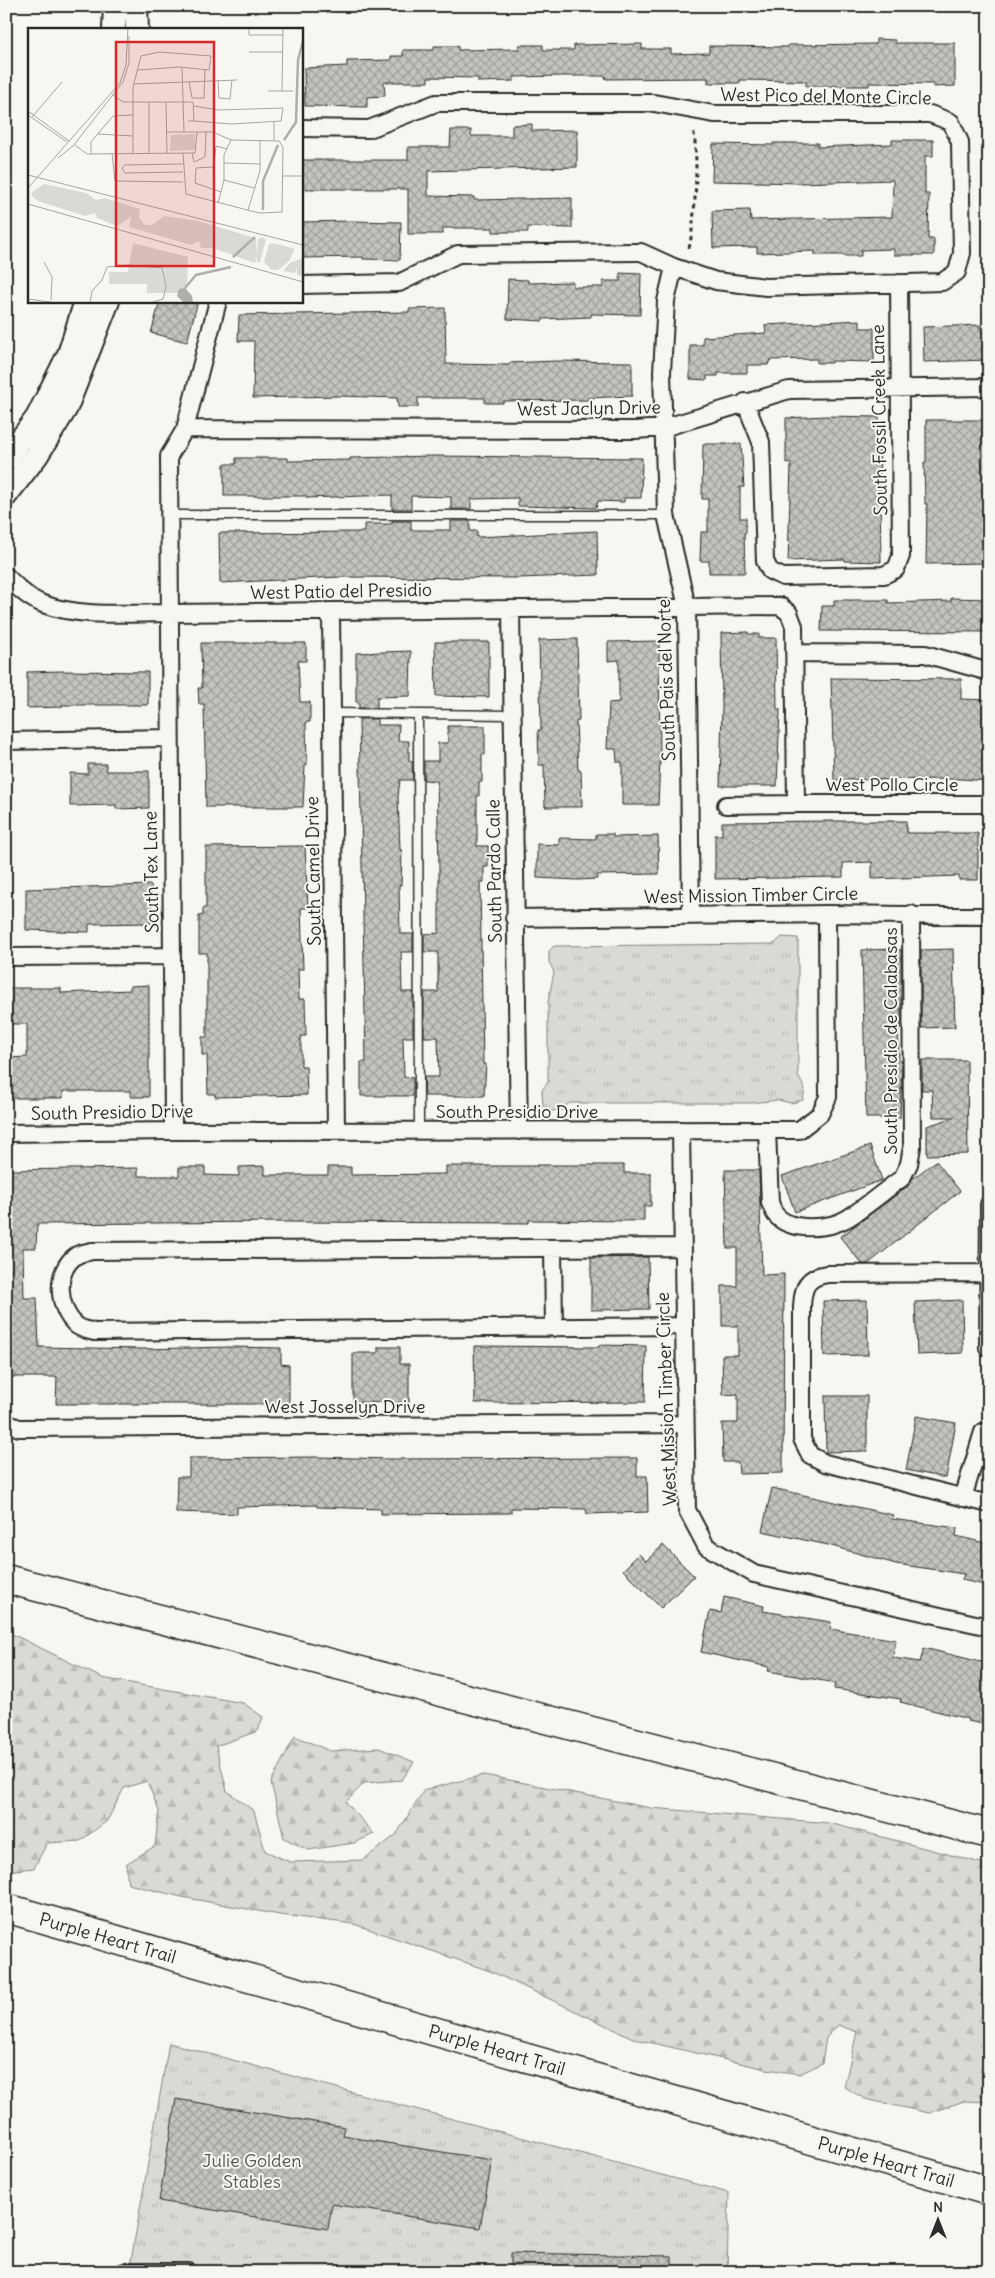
<svg xmlns="http://www.w3.org/2000/svg" width="995" height="2278" font-family="Delius,sans-serif">
  <style>
    .forest { fill: url(#forest-firs); stroke: #828280 }
    .park { fill: url(#park-tufts); stroke: #828280 }
    .building { fill: url(#building-cross-hatch); stroke: #2b2b2b }
    .lines { fill: none; stroke-linecap: round; stroke-linejoin: round }
    .lane-casing { stroke: #2b2b2b; stroke-width: 11 }
    .street-casing { stroke: #2b2b2b; stroke-width: 20 }
    .secondary-casing { stroke: #2b2b2b; stroke-width: 26 }
    .highway-casing { stroke: #2b2b2b; stroke-width: 31 }
    .path { stroke: #2b2b2b; stroke-width: 3; stroke-dasharray: 4 4; stroke-linecap: butt }
    .lane { stroke: #f6f6f2; stroke-width: 8 }
    .street { stroke: #f6f6f2; stroke-width: 16 }
    .secondary { stroke: #f6f6f2; stroke-width: 22 }
    .highway { stroke: #f6f6f2; stroke-width: 28 }
    .labels { text-anchor: middle; dominant-baseline: central; stroke-width: 4; stroke-linejoin: round; paint-order: stroke }
    .street-label { font-size: 18px; fill: #2b2b2b; stroke: #f6f6f2 }
    .park-label { font-size: 18px; fill: #565656; stroke: #f6f6f2 }
    .inset-river { fill: none; stroke: #aeaeab; stroke-width: 2.5 }
    .inset-road { fill: none; stroke: #a5a5a2; stroke-width: 1 }
    .view { fill: #d62828; fill-opacity: 0.15; stroke: #d62828; stroke-width: 2.5 }
    .inset-edge { fill: none; stroke: #2b2b2b; stroke-width: 2.5 }
  </style>
  <defs>
    <pattern id="forest-firs" width="22" height="20" patternUnits="userSpaceOnUse" patternTransform="scale(1.25)"><rect width="22" height="20" fill="#d9d9d5"/><path d="M5 1l3.5 6h-7zM16 11l3.5 6h-7z" fill="#babab7"/></pattern>
    <pattern id="park-tufts" width="24" height="20" patternUnits="userSpaceOnUse" patternTransform="scale(1.25)"><rect width="24" height="20" fill="#d9d9d5"/><path d="M3 7l-1-3M5 7V3M7 7l1-3M15 17l-1-3M17 17v-4M19 17l1-3" fill="none" stroke="#babab7"/></pattern>
    <pattern id="building-cross-hatch" width="8" height="8" patternUnits="userSpaceOnUse" patternTransform="scale(1.25)"><rect width="8" height="8" fill="#c3c3c0"/><path d="M0 0l8 8M0 8l8-8" fill="none" stroke="#9f9f9c"/></pattern>
  </defs>
  <rect width="100%" height="100%" fill="#f6f6f2"/>
  <filter id="ink" filterUnits="userSpaceOnUse"><feTurbulence type="fractalNoise" baseFrequency=".02" numOctaves="2"/><feDisplacementMap in="SourceGraphic" scale="10" xChannelSelector="R" yChannelSelector="G"/><feConvolveMatrix kernelMatrix="1 2 1 2 8 2 1 2 1" color-interpolation-filters="sRGB"/></filter>
  <g filter="url(#ink)">
    <path class="forest" d="M6,1631l96,47 141,25 20,14 -5,14 -42,15 11,45 27,20 11,40 25,11 73,-2 33,-25 28,-45 60,-15 167,33 178,15 160,42v237l-25,-1 -35,12 -64,-14 -21,-12 13,-55 -19,-7 -12,13 -4,25 -22,11 -34,-5 -131,-30 -145,-68 -136,-47 -74,-9 -98,-18 -54,-13 -2,-20 29,-18 4,-35 -12,-30 -23,7 -17,33 -27,20 -33,2 -13,25 -28,3z
      M295,1736l35,15 49,-3 35,14 -12,18 -38,3 -18,19 28,32 -20,9 -46,7 -24,-12 -13,-56z"/>
    <path class="park" d="M782,937l16,1v138l7,13 -2,11 -12,3 -13,-3 -26,3h-183l-6,7 -14,1 -6,-5 -1,-16 6,-8v-80l6,-30 -5,-10v-11l5,-5 220,-2z
      M169,2043l560,150 -2,79h-598z"/>
    <path class="building" d="M876,39l19,1v3h60v43l-22,1v-3l-64,-1v3h-63v-5l-66,-1v3h-32v-5l-102,1 -1,-3h-43l-48,1v4l-36,1v-4l-50,-1v5h-44l1,14 -18,1v10l-62,-1 -1,-38 43,-2v-5l44,-1v-4h12v-6h31v-4h24v4l61,-1v-4h24v5h31v-5l68,-1v5h29v5l38,-1v-7l79,1v-2l88,-1z
      M532,124v7l45,-1v37l-149,4v25l46,1v3l98,-2v30l-44,-1v5h-35v-4h-50v6h-35v-45h-107v-29h107v-13h42l1,-17h20v6h41v-11z
      M892,140h41v16h-8v38h4l-1,45h6v16h-40v-6l-33,1v6h-18v-1h-28v-4l-58,2v-6l-44,1 -1,-37 38,-1 1,10 141,-3 1,-37 -93,3 -88,-2 1,-37 60,1v-2h45v4l74,-3z
      M351,221l50,1 -1,38 -37,-1v-2l-62,1v-36z
      M620,273l21,1 -1,41 -49,-1v3l-48,2v2l-36,-2 1,-40 20,1v3l45,-1v5h30v-6h17z
      M160,301h38l-11,41 -36,-9z
      M445,308l1,56 63,1v-2l46,-2 77,1v34l-44,2v2l-85,1v2h-18v-5h-67v9h-20l-1,-9 -58,-2 -86,2 1,-57h-16l1,-26 170,-3v-3z
      M860,320v8h14v34l-42,-1v2h-15v-4l-47,1 -2,5h-21v8h-29v3h-11v4l-17,-1v-34h13v-8l63,-4 -1,-8z
      M980,325v3h9v32l-65,2 -1,-35z
      M826,416l53,1 2,145 -36,-1v-2l-57,2 3,-97 -5,-2v-44z
      M926,420h63v143l-63,1 1,-60h-2l-1,-42h2z
      M703,444h38l3,43h-4v31h6v15h-2l1,40h-36v-12h-9l1,-29h7v-33h-6z
      M432,456l210,2 -1,40h-17v4l-26,-1 -2,7 -78,-2v-8l-47,1v10h-20v-12l-40,-1v13h-19v-14l-85,3v-2h-83v-32h12v-6h52v3l62,-1v-2z
      M392,521h19v9h40v-9h19v10h7v6l120,-6 1,44 -79,3 -179,-1 -120,6 -1,-50 145,-1v-8h28z
      M951,598l37,1 -1,33 -166,-1 1,-25h12v-6h54v3l63,-2z
      M748,632v2h11v4h17l1,71h3l-3,77h-57l2,-79 -1,-74z
      M577,639l2,82h-3l2,49h3l1,37h-37l-1,-42h-5l-1,-35h3l-2,-90z
      M659,641l1,120 -2,44h-36v-43h-5l-1,-13h-9l2,-46 10,-1v-42l-11,1v-19z
      M435,642h54v55l-53,-1z
      M201,643h105v18h-8l2,41h10v20h-4l1,43h-2l-2,42h-97l-2,-103h-5l-1,-16h4z
      M411,651l-1,45 -33,1v11h-18v-6h-3v-49z
      M61,671l87,1v33h-86v2l-35,1v-36z
      M831,678l130,1v20l28,1v81l-28,-2 -127,1z
      M359,719h18v6h22l-1,16h11v20h3l1,19h-13l-2,16 2,54h2l-1,35h-2l1,49h13v18h-12l1,40h11v45h-10l1,40 9,1v18h-52v-34h5z
      M448,726h37v29l-3,-1v28h-3v14h-2v50h11v21h-4v15h-4l3,182h3l-2,32h-59l-1,-19h15l-1,-40h-14v-45h14v-40h-14v-18l15,-1v-66l-2,-86 -13,-1v-19h14v-18h10z
      M88,764h18v7h43v37l-33,1v-4l-46,1v-33l18,1z
      M836,821h70l1,12h71v47h-19v-4l-87,3v-17l-29,1v14l-128,2v-44h7v-13z
      M596,834h17v3l45,-1 1,38 -62,1v4l-19,1 -41,-2v-34l22,1v-7l37,1z
      M305,846l3,62h-7l2,61h-5l1,30h6l1,37h-5v30h5l1,29 -92,2v-3h-7l-1,-39h-5v-18h5v-84h-8v-37l4,-1v-7h3v-61z
      M151,885l1,38 -63,1v8l-63,-2v-41z
      M896,949l5,1v78h-3l1,33h3l-2,57h-34l-4,-168z
      M953,949l2,78 -34,1v-78z
      M149,985v112h-18v-6h-68v7h-57v-40l21,-1v-33h-21v-36h55v5l69,-3v-4z
      M922,1060h45l1,94 -41,1v-29l28,-9h-22l-1,-27h-10z
      M870,1146l12,34 -87,32 -13,-36z
      M936,1161l24,30 -92,73h-6l-22,-27 68,-51 4,-7z
      M537,1165h87v8h27v33h-7v15l-115,-1v3l-246,-1 -246,2 -1,24h-13l1,50h13l2,49 104,2 87,-2 51,1v16l8,1v39h-233l1,-27h-51v-207l132,-2v8h41v-9h26v8l34,1v-9l26,-1v9h63v-8h23v8l95,-1v-8h91z
      M725,1170h34l3,105 22,-1 -1,199 -44,1 -1,-12h-15l-1,-39h16v-29l-15,1 -1,-40h16v-29h-16v-40h15v-38h-10z
      M648,1257l1,52 -58,1v-52z
      M867,1300l1,55 -44,1 -1,-55z
      M962,1300l1,53 -46,2 -2,-53z
      M599,1345l47,1 -1,56 -170,1 -1,-57 125,1z
      M378,1347h22v17h9v39l-56,-1v-49h25z
      M825,1396h42v55l-41,1z
      M916,1416l40,7 -10,55 -40,-8z
      M317,1457l73,2 247,-1v18h10l1,36 -61,2 -1,-5 -75,-1v5l-130,1v-5l-64,-2v-2l-80,2v7l-61,-2 1,-35h12v-19z
      M772,1488l121,27 -1,4 65,9 -1,8 33,8v42l-27,-6 2,-6 -68,-10 -68,-19 -66,-14z
      M663,1545l31,31 -33,32 -38,-38 16,-16 7,7z
      M724,1597l40,9 -1,5 68,11 -1,7 66,11 -3,18 27,4 4,-14 65,16v61l-22,-4 1,-2 -68,-17 1,-3 -67,-10 1,-6 -67,-12 1,-4 -68,-15 9,-41 11,2z
      M176,2099l169,28 -2,9 149,24 -12,68 -148,-24 -4,25 -169,-28z
      M511,2253l161,3v16h-161z"/>
    <g class="lines">
      <g class="lane-casing">
        <path id="lane" d="M169,515h497
          M332,713l179,2
          M418,714l1,417"/>
      </g>
      <g class="street-casing">
        <path id="street" d="M301,128l68,1 67,-26h218l60,11h216l21,8 9,20 2,111 -5,19 -15,10 -176,5 -50,-6 -42,-14 -33,-15h-5l-178,2 -59,29 -98,2
          M674,267l-8,34 -4,71 4,143 21,92 4,308
          M745,402l16,40 4,119 5,10 13,6 101,-2 12,-6 5,-13 -2,-273
          M185,429l450,1 28,-2 126,-38 200,-3
          M6,576c11,11 23,23 37,28 37,14 88,9 127,9l610,-7 9,7 5,13 2,178 -70,1
          M511,609l8,522
          M331,611l5,520
          M795,653l130,1 64,18
          M6,741l164,-3
          M796,804h193
          M514,918l313,-4 162,2
          M6,957l166,-1
          M681,1130l6,380 19,36 48,28 235,53
          M767,1130l3,73c2,3 3,8 5,11 15,19 55,15 73,4 19,-12 36,-27 54,-40l7,-14 3,-17 -1,-233
          M173,1131l-4,-675 16,-27 33,-128
          M6,1133l167,-2 626,-1 21,-16 8,-17 -1,-183
          M683,1247l-591,4c-4,1 -11,2 -15,4 -23,15 -20,53 -1,70 4,4 12,5 18,7l589,-6
          M553,1248l1,80
          M988,1273l-161,1c-21,3 -24,14 -25,32v133l8,16 15,8 164,41
          M988,1348l1,-144
          M6,1423l13,5 666,-4
          M963,1498l20,-66
          M124,2272h65"/>
      </g>
      <g class="secondary-casing">
        <path id="secondary" d="M136,6l1,23
          M114,29l1,-23
          M6,459l31,-41 32,-64 17,-53
          M6,495l31,-40 29,-47 42,-107"/>
      </g>
      <g class="highway-casing">
        <g id="highway">
          <path d="M6,1579l983,255"/>
          <path id="s1" d="M6,1908l983,283"/>
        </g>
      </g>
      <path class="path" d="M689,248c6,-24 10,-96 4,-119"/>
      <use href="#lane" class="lane"/>
      <use href="#street" class="street"/>
      <use href="#secondary" class="secondary"/>
      <use href="#highway" class="highway"/>
    </g>
  </g>
  <g class="labels">
    <g class="street-label">
      <text transform="translate(826 96) rotate(1)">West Pico del Monte Circle</text>
      <text transform="translate(589 408) rotate(-1)">West Jaclyn Drive</text>
      <text transform="translate(879 420) rotate(-91)">South Fossil Creek Lane</text>
      <text transform="translate(341 591) rotate(-1)">West Patio del Presidio</text>
      <text transform="translate(666 680) rotate(-92)">South Pais del Norte</text>
      <text x="892" y="784">West Pollo Circle</text>
      <text transform="translate(313 871) rotate(-91)">South Camel Drive</text>
      <text transform="translate(494 871) rotate(-91)">South Pardo Calle</text>
      <text transform="translate(151 872) rotate(-91)">South Tex Lane</text>
      <text transform="translate(751 895) rotate(-1)">West Mission Timber Circle</text>
      <text transform="translate(890 1041) rotate(-90)">South Presidio de Calabasas</text>
      <text x="517" y="1111">South Presidio Drive</text>
      <text transform="translate(112 1112) rotate(-1)">South Presidio Drive</text>
      <text transform="translate(666 1399) rotate(-92)">West Mission Timber Circle</text>
      <text x="345" y="1406">West Josselyn Drive</text>
      <text stroke="none"><textPath href="#s1" startOffset="106">Purple Heart Trail</textPath></text>
      <text stroke="none"><textPath href="#s1" startOffset="511">Purple Heart Trail</textPath></text>
      <text stroke="none"><textPath href="#s1" startOffset="916">Purple Heart Trail</textPath></text>
    </g>
    <g class="park-label">
      <text x="252" y="2160">Julie Golden<tspan x="252" dy="21">Stables</tspan></text>
    </g>
  </g>
  <g transform="translate(28 28)">
    <rect width="275" height="275" fill="#f6f6f2"/>
    <path d="M16,156l42,9 10,7 9,-2 35,11 -1,9 6,7h7l12,-9 34,5 54,16 4,1 1,19 1,-18 4,-2 4,3 -6,22 -3,1v-6l-2,6 -42,-15h-12l-2,-7 -8,4 -62,-18 2,-10 -14,9 -20,-8 -2,-5 -10,3 -47,-15 -7,-6 1,-3zM245,215l22,6 -6,12 -11,9h-6l-8,-8 5,-18zM275,230v19l-6,-2v-7l-2,5 -12,-2 7,-8z" fill="#d9d9d5"/>
    <path d="M167,106v16l-25,1 1,-16zM105,215l55,14 -1,36h-40v-9h-38v-12h19z" fill="#d9d9d5"/>
    <path d="M157,260l7,8 1,7h-9l-7,-7 2,-7z" fill="#aeaeab"/>
    <path class="inset-river" d="M256,112l12,-18 2,-62 5,-19M235,182v-29l15,-36M205,229l22,-20M157,260l11,-13 35,-8"/>
    <path class="inset-road" d="M221,0v7h34M221,24h33M154,40l2,64M190,53l1,17 11,1 2,-19M161,54l3,16h12l1,-28M106,56l103,-4M240,63h25M254,63l1,-63M85,67l10,7h70l1,19h-6M121,74v51M138,74l1,51M166,78l24,4 65,-2 -2,13 -50,3 -37,-3M0,83l41,30M0,87l39,27M4,89l30,-35M246,93v19M139,104h46l18,8 48,1 4,6 -1,65 -23,1 -73,-19 -3,-41M70,106l35,2M47,117l12,9 108,-1 2,-21M63,125v-11l22,-26 20,-1M84,125l3,28 68,1M105,125v-66l8,-31 18,-4 52,4 -2,14 -30,-3 -41,3M164,125l2,9 11,-5 1,-25M30,130l15,-12 50,-64 6,-19v-27M196,135l36,1M155,136l-58,1 -3,3 3,5 58,-1M185,139l-17,1 -1,15 26,9M185,146l3,-28 11,3M0,147l275,70M255,148h20M196,152l30,8M0,160l92,-105 6,-18 2,-37M190,175l6,-23v-25l7,-15M0,176l275,78M220,182l12,-39v-31M16,234l8,15 -1,23M0,271l29,4M62,275l2,-12 10,-11 5,-13 22,-2 33,3 4,18 -3,13 -13,4"/>
    <path class="view" d="M88,14h98v224h-98z"/>
    <rect width="275" height="275" class="inset-edge"/>
  </g>
  <rect width="995" height="2278" fill="none" stroke="#f6f6f2" stroke-width="25"/>
  <rect x="12" y="12" width="970" height="2253" fill="none" stroke="#2b2b2b" stroke-width="2" filter="url(#ink)"/>
  <g transform="translate(938 2220)" stroke="#f6f6f2" stroke-width="4" paint-order="stroke">
  <path d="M0-4L9 19L0 12L-9 19Z" fill="#2b2b2b"/>
  <text y="-8" font-size="14" font-weight="bold" text-anchor="middle" fill="#2b2b2b">N</text>
  </g>
</svg>
